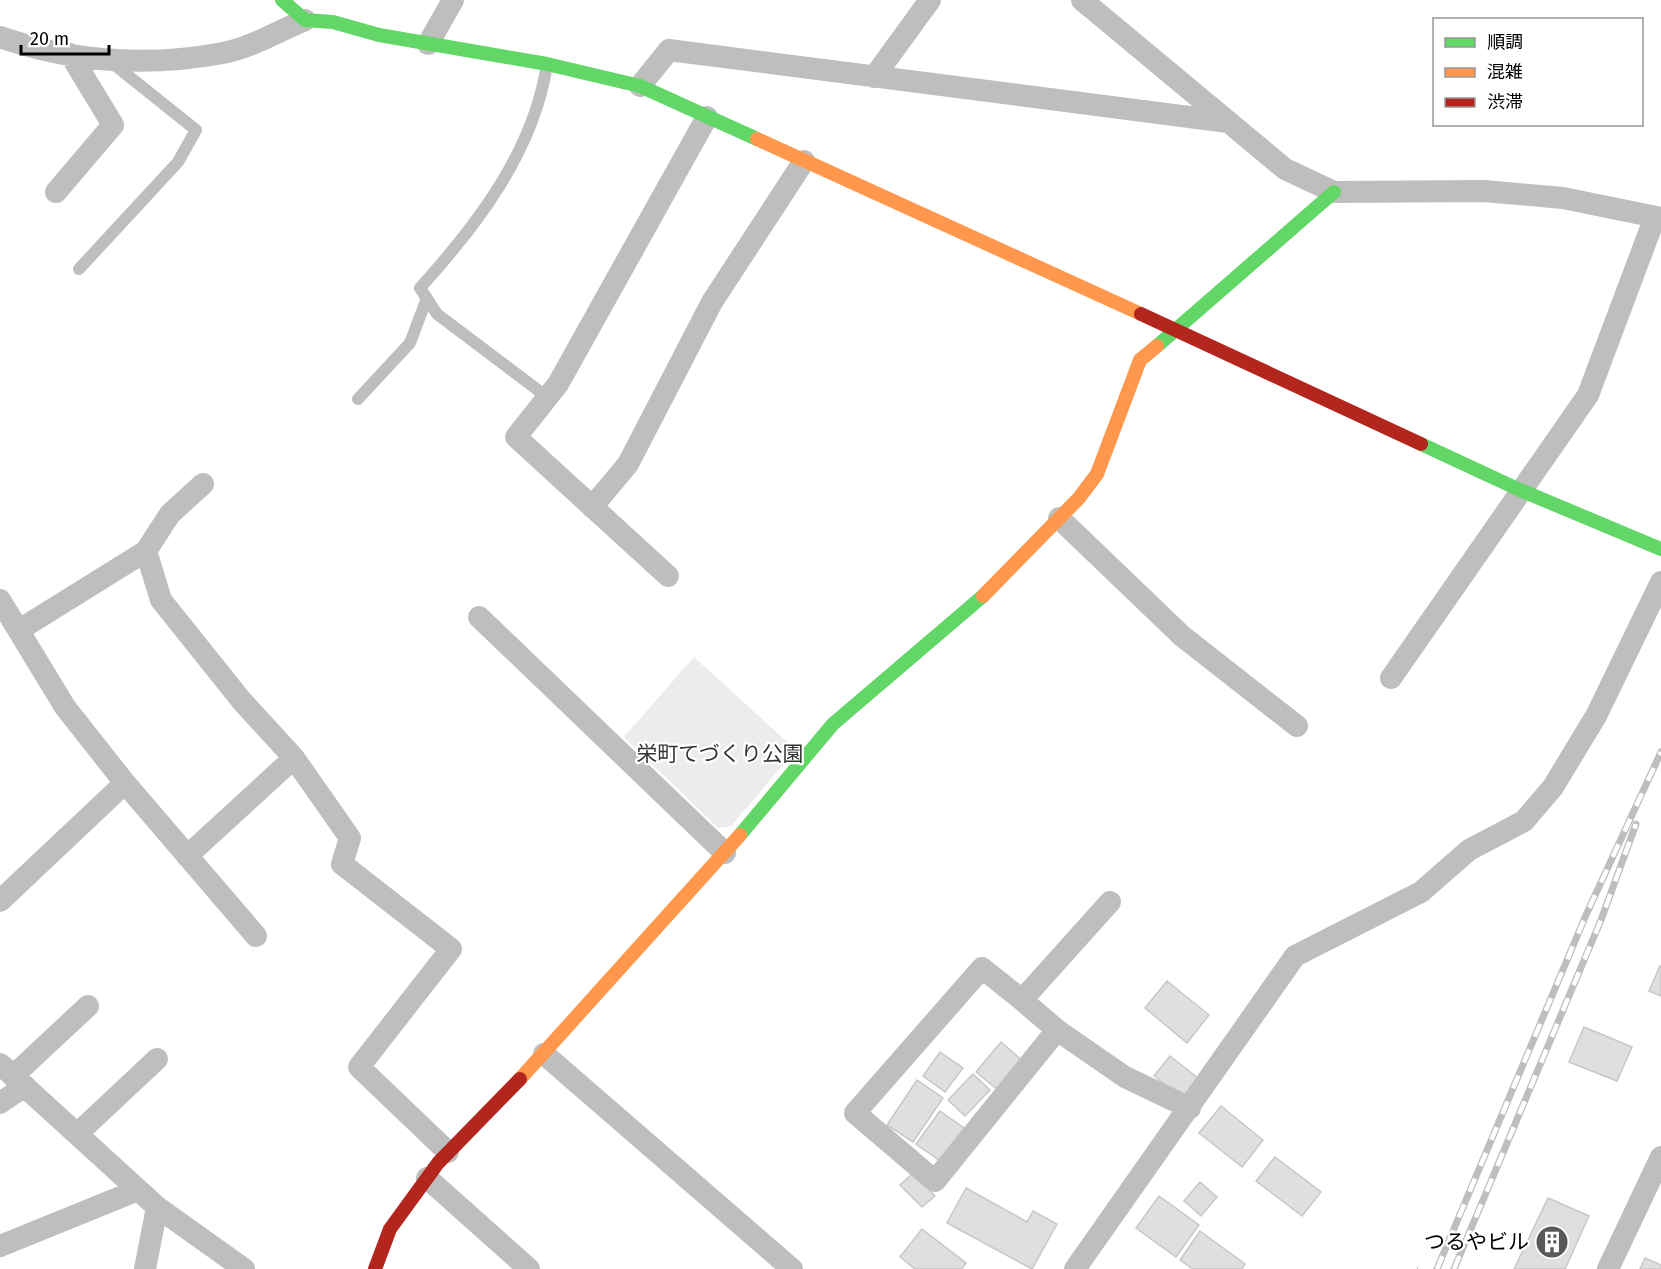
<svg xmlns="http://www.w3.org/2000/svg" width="1661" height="1269" font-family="'Fira Sans','Noto Sans JP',sans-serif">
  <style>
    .green { fill: #ececec }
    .building { fill: #dfdfdf; stroke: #c7c7c7; stroke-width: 1.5 }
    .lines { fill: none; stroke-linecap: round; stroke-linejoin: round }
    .path { stroke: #b9b9b9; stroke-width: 4; stroke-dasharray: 1.5 3; stroke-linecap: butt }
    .lane { stroke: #bebebe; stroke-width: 12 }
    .street { stroke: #bebebe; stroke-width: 22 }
    .fast { stroke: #63d668; stroke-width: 14 }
    .slow { stroke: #ff974d; stroke-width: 14 }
    .jam { stroke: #b3261e; stroke-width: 14 }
    .rail-casing { stroke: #bebebe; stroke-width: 7 }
    .rail { stroke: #fff; stroke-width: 4.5; stroke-dasharray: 14; stroke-linecap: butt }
    .labels { text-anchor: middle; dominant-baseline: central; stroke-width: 4.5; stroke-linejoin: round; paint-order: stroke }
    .park-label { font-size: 21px; fill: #333; stroke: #fff }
    .poi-label { font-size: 21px; fill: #000; stroke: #fff; text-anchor: end }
  </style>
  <rect width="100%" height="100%" fill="#fff"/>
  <path class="green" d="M694,657l102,93 -65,76 -13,2 -94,-91z"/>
  <path class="building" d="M1660,966h1v30l-12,-5z
    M1167,981l42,34 -22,28 -42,-35z
    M1584,1027l48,20 -15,34 -48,-19z
    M1001,1042l23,20 -25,29 -23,-19z
    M940,1052l23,16 -18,24 -22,-16z
    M1170,1056l28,22 -16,20 -28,-22z
    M973,1074l17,16 -25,26 -17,-16z
    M917,1080l26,18 -30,44 -26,-17z
    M1221,1106l42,34 -21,27 -43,-34z
    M940,1111l27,19 -24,33 -27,-19z
    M1275,1157l46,35 -19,24 -46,-35z
    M913,1173l22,23 -13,11 -22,-22z
    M1200,1182l17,15 -16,19 -17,-15z
    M966,1188l61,34 6,-11 24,13 -25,45 -85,-46z
    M1159,1196l40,29 -23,32 -40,-29z
    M1548,1198l41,18 -24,53h-51z
    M922,1229l44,34 -4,6h-47l-15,-12z
    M1200,1231l45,33 -3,5h-49l-13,-9z
    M1645,1258l16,7v4h-21z"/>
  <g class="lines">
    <path class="path" d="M1417,1269h1"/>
    <path class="lane" d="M547,64c-13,87 -70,161 -127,224l17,26 110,83
      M79,269l99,-107 18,-32 -85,-68
      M358,399l52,-56 17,-45"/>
    <path class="street" d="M1082,0l203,169 49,23 150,-1 79,7 98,20
      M0,37c72,25 148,30 223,16 27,-5 56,-22 82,-33
      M428,44l25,-44
      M874,77l56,-77
      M640,86l29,-36 559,72
      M56,192l57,-67 -43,-71
      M203,484l-33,30 -24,37 15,49 80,100 53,58 56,80 -8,26 109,85 -92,118 89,85
      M592,507l36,-43 84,-162 92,-141
      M1059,518l123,118 115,90
      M668,576l-152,-139 42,-53 149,-267
      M0,600l65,107 60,76 131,153
      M479,617l246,236
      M19,630l127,-79
      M1391,678l197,-283 67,-178
      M187,856l107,-98
      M0,901l125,-118
      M1110,902l-88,98 -40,-32 -127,145 80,68 122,-151 68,47 65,31
      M1022,1000l35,30
      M544,1054l248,215
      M0,1064l157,143 87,62
      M13,1076l75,-70
      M0,1103l25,-17
      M77,1134l80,-75
      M427,1178l102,91
      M0,1246l138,-56
      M145,1269l12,-62
      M1075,1269l220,-313 126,-64 48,-42 55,-29 29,-34 43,-71 65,-134
      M1608,1269l53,-112"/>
    <path class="fast" d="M282,0l23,20 28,2 46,13 168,29 93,22 117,53
      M1157,346l177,-154
      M1421,444l99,46 141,59
      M740,835l93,-111 150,-128"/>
    <path class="slow" d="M757,139l384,175
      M983,596l96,-98 18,-24 43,-114 17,-14
      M520,1079l220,-244"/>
    <path class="jam" d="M1141,314l280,130
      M375,1269l15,-40 48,-66 82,-84"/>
    <g class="rail-casing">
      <path id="rail" d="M1437,1269l149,-354 75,-163
        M1454,1269l147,-349 35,-96"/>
    </g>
    <use href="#rail" class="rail"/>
  </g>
  <defs>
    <g id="building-disc" transform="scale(1.725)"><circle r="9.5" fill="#595959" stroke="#fff"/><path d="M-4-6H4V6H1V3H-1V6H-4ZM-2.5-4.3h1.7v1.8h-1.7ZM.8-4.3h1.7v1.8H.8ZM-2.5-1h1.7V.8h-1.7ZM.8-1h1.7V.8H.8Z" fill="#fff"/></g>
  </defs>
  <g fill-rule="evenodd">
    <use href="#building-disc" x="1552" y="1242"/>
  </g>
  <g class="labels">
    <g class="park-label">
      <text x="720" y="754">栄町てづくり公園</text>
    </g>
    <g class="poi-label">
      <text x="1529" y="1242">つるやビル</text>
    </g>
  </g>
  <rect x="1433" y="18" width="210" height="108" fill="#ffffff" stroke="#999999" stroke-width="1.5"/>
  <rect x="1445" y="38" width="30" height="9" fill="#63d668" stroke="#999999" stroke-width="1.5"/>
  <text x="1487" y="48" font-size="18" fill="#000000">順調</text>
  <rect x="1445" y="68" width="30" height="9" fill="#ff974d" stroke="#999999" stroke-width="1.5"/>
  <text x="1487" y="78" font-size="18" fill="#000000">混雑</text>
  <rect x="1445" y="98" width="30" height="9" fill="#b3261e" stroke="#999999" stroke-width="1.5"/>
  <text x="1487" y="108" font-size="18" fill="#000000">渋滞</text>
  <path d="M21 45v9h88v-9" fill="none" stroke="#000000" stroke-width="3"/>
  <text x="30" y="45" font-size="18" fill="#000000" stroke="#ffffff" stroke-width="4.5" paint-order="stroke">20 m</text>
</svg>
